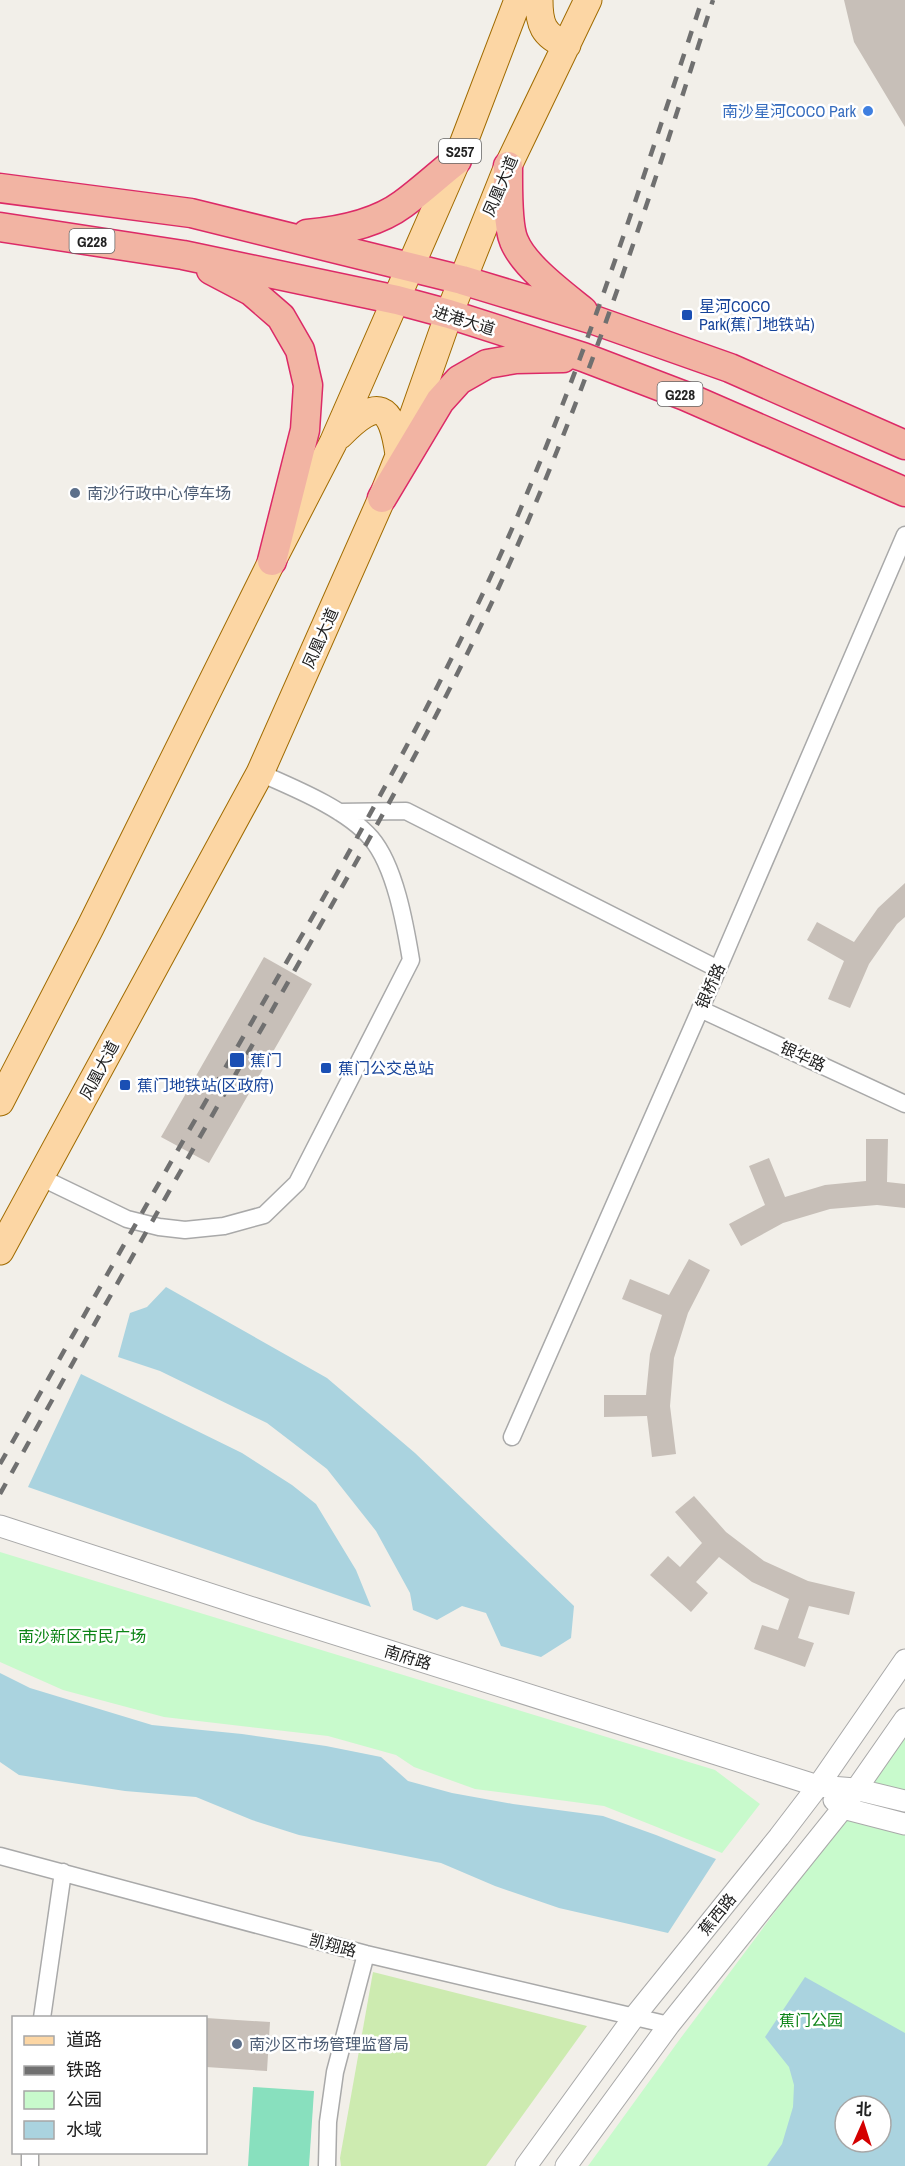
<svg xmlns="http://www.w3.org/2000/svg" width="905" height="2166" font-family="'Archivo Narrow','Noto Sans SC',sans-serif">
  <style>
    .grass { fill: #cdebb0 }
    .park { fill: #c8facc; fill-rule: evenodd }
    .pitch { fill: #88e0be }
    .water { fill: #aad3df; fill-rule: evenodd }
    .building { fill: #c7bfb8 }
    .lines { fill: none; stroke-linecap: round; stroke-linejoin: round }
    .minor-casing { stroke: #a9a9a9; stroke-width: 19 }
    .tertiary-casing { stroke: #a9a9a9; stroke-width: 23 }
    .primary-casing { stroke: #a06b00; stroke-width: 29 }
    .trunk-casing { stroke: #dc2a67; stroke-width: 31 }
    .minor { stroke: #fff; stroke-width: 16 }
    .tertiary { stroke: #fff; stroke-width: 21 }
    .primary { stroke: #fcd6a4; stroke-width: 27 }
    .trunk { stroke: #f2b4a3; stroke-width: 28 }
    .rail { stroke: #707070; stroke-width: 4.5; stroke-dasharray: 12 12; stroke-linecap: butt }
    .shop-dot { fill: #3f7fe0; stroke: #fff; stroke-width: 2 }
    .transit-dot { fill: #1a4fb4; stroke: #fff; stroke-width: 2 }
    .service-dot { fill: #5c6f8a; stroke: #fff; stroke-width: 2 }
    .labels { text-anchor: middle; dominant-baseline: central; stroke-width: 5; stroke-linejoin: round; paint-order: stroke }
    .shield { fill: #fff; stroke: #646464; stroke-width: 1.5 }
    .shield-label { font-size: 15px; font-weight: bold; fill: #222 }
    .shop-label { font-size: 16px; fill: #366cbe; stroke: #fff; text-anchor: end }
    .street-label { font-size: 16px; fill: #222; stroke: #fff }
    .transit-label { font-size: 16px; fill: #164399; stroke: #fff; text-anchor: start }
    .service-label { font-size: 16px; fill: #4e5e75; stroke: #fff; text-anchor: start }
    .park-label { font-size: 16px; fill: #0c8416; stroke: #fff }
  </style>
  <rect width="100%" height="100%" fill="#f2efe9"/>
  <path class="grass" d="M373,1972l214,54 -101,140h-145l-1,-8z"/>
  <path class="park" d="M0,1552l715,218 45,34 -38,49 -118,-47 -129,-17 -61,-22 -18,-12 -68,-19 -164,-19 -101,-27 -63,-28z
    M905,1738v428h-317l92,-127zM845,2106h36v36h-36z"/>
  <path class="pitch" d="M253,2087l61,4 -5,75h-61z"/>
  <path class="water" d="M166,1287l161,91 88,75 159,153 -3,32 -30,19 -40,-11 -15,-33 -24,-7 -25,14 -24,-10 -3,-17 -34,-62 -49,-62 -60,-46 -107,-52 -42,-14 12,-44 17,-6z
    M81,1374l161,79 50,32 24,19 40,66 15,37 -343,-120z
    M0,1673l30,15 122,37 90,9 84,12 55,11 27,24 44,12 61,11 90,12 53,19 60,24 -48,74 -109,-25 -64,-22 -54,-23 -142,-28 -47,-15 -56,-23 -71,-6 -106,-16 -19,-13z
    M805,1977l100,56v133h-138l15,-22 11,-37 1,-22 -5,-18 -24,-30zM845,2106h36v36h-36z"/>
  <path class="building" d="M844,0h61v127l-51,-85z
    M905,883v34l-8,7 -28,40 -19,44 -22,-9 16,-38 -37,-21 10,-18 37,20 24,-34z
    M264,957l48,27 -103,179 -48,-26z
    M866,1139h22l-1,43 18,2v24l-28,-3 -47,4 -47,14 -42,23 -12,-22 36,-19 -16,-39 20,-8 16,39 40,-12 41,-4z
    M689,1259l21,11 -22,43 -14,45 -4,48 6,48 -24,3 -5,-41 -43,1v-22h42l4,-41 12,-39 -40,-16 8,-20 39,16z
    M694,1496l32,36 38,29 44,20 47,11 -6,23 -40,-9 -11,32 16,5 -9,24 -51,-18 8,-24 16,5 11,-31 -37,-17 -33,-25 -23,25 12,11 -17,19 -41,-37 18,-19 12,11 22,-24 -27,-31z
    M206,2018l64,4 -3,49 -61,-4z"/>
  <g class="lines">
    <g class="minor-casing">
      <path id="minor" d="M339,812l67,-1 312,158
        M700,1009l205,95
        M40,1177l87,42 32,8 26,3 39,-4 40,-11 33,-32 114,-223c-6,-36 -16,-94 -40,-122 -25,-29 -77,-50 -111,-65
        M512,1437l206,-468 187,-434
        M0,1856l366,98 303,71
        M42,2018l21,-146
        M30,2166v-14
        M327,2166l1,-44 7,-50 31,-118"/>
    </g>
    <g class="tertiary-casing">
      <path id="tertiary" d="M0,1526l256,83 562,177 37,3 50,12
        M834,1800l9,8 62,16
        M526,2166l108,-149 145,-180 39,-51 87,-126
        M566,2166l103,-141 174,-217 62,-89"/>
    </g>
    <g class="primary-casing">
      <path id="primary" d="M539,0c0,24 4,36 28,45
        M340,435c38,-39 52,-31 59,20
        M0,1102l90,-174 182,-367 61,-118 124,-283 61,-160
        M0,1251l260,-478 122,-275 17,-42 50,-142 59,-148 80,-166"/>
    </g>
    <g class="trunk-casing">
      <path id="trunk" d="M508,166c0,19 -1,59 6,75 10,25 48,53 69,70
        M0,188l191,25 271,67 132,40 136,48 175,77
        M0,227l183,28 214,45 52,14 134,43 102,39 220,96
        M307,234c33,-3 69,-10 96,-30 19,-14 36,-30 54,-44
        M211,270l40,21 30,26 19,33 8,35 -3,45 -33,131
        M382,498l58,-97 19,-21 28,-16 29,-5 47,-1"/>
    </g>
    <use href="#minor" class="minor"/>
    <use href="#tertiary" class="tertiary"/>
    <use href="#primary" class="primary"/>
    <use href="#trunk" class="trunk"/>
    <path class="rail" d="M0,1464c70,-123 139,-247 210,-370 96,-165 193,-330 274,-503 89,-191 152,-392 218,-591
      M0,1494c89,-161 179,-321 270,-480 68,-121 139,-241 200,-366 102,-208 173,-428 243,-648"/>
  </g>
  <circle class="shop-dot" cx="868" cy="111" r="6"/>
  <g class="transit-dot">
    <rect x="681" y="309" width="12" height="12" rx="3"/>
    <rect x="229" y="1052" width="16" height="16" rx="3"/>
    <rect x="320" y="1062" width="12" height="12" rx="3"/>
    <rect x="119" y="1079" width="12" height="12" rx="3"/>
  </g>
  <g class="service-dot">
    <circle cx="75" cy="493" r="6"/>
    <circle cx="237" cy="2044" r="6"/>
  </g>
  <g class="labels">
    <g class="shield">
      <rect x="439" y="139" width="42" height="24" rx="4.5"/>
      <rect x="69.5" y="229" width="45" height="24" rx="4.5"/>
      <rect x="657.5" y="382" width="45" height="24" rx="4.5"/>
    </g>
    <g class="shield-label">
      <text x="460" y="151">S257</text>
      <text x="92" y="241">G228</text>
      <text x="680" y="394">G228</text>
    </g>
    <g class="shop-label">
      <text x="856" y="111">南沙星河COCO Park</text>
    </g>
    <g class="street-label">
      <text transform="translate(500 186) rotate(-67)">凤凰大道</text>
      <text transform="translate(464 320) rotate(17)">进港大道</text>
      <text transform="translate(320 638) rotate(-66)">凤凰大道</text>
      <text transform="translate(710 986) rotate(-66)">银桥路</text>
      <text transform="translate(803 1056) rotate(25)">银华路</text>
      <text transform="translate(99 1070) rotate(-62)">凤凰大道</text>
      <text transform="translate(408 1657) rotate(17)">南府路</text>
      <text transform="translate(717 1914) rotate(-51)">蕉西路</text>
      <text transform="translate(333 1945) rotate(15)">凯翔路</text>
    </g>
    <g class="transit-label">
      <text x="699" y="306">星河COCO<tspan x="699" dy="18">Park(蕉门地铁站)</tspan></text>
      <text x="250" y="1060">蕉门</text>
      <text x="338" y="1068">蕉门公交总站</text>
      <text x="137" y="1085">蕉门地铁站(区政府)</text>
    </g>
    <g class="service-label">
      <text x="87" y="493">南沙行政中心停车场</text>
      <text x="249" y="2044">南沙区市场管理监督局</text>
    </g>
    <g class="park-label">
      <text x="82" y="1636">南沙新区市民广场</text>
      <text x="811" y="2020">蕉门公园</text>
    </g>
  </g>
  <rect x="12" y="2016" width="195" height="138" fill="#ffffff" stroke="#a7a7a7" stroke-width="1.5"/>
  <rect x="24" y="2036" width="30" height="9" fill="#fcd6a4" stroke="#a7a7a7" stroke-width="1.5"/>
  <text x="66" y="2046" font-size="18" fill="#222222">道路</text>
  <rect x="24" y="2066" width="30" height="9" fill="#707070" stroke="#a7a7a7" stroke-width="1.5"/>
  <text x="66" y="2076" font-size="18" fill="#222222">铁路</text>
  <rect x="24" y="2091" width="30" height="18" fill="#c8facc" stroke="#a7a7a7" stroke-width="1.5"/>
  <text x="66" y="2106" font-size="18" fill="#222222">公园</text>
  <rect x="24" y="2121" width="30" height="18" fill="#aad3df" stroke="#a7a7a7" stroke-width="1.5"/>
  <text x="66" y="2136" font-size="18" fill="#222222">水域</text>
  <g transform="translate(863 2124) rotate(3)"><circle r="28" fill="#ffffff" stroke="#a7a7a7" stroke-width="1.5"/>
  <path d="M0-4.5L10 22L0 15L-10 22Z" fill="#d40000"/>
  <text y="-9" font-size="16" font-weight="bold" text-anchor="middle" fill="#222222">北</text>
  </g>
</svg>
